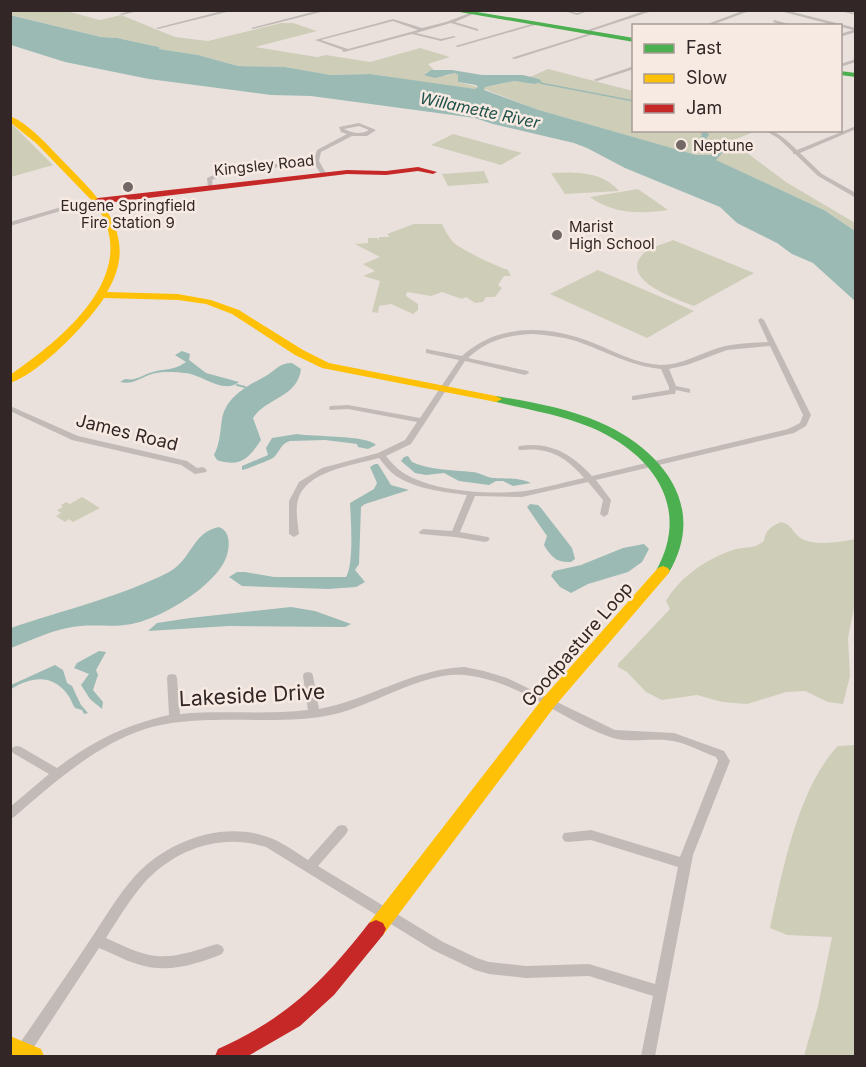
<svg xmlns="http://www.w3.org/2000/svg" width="866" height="1067" font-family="Inter,sans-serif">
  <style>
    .green { fill: #cecdb8 }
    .water { fill: #9bbab4 }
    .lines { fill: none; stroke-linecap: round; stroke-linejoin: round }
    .stream-far1 { stroke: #9bbab4; stroke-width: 1.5 }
    .stream { stroke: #9bbab4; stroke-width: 2 }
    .street { fill: #c2bab7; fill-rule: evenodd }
    .fast { fill: #4caf50; fill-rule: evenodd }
    .slow { fill: #ffc107; fill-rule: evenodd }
    .jam { fill: #c62828; fill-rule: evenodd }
    .poi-dot { fill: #726866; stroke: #f7eae3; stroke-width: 2 }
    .labels { text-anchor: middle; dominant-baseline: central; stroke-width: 5; stroke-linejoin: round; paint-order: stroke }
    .far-poi-label { font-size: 15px; fill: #322726; stroke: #f7eae3; text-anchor: start }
    .far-street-label { font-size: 15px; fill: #322726; stroke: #f7eae3 }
    .far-water-label { font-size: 16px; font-style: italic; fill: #1e504a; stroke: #f7eae3 }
    .street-label { font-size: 18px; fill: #322726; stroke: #f7eae3 }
    .near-street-label { font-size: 21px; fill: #322726; stroke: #f7eae3 }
  </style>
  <rect width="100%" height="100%" fill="#eae1dd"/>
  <path class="green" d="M63,10l37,10 21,-5 54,22 33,4 73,-18h12l24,8 -62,16 62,10 9,-2 44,7 50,-14 30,9 -22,7 6,6 -9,3 21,3 9,-3 3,2v7l20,5 -3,2 -14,-1 -91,-14 -39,1 -46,-8 -47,-1 -40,-11 -40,-6 1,-2 -42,-9 -16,-1 -90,-22v-4z
    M548,69l85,22 1,39 122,1 -25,10 55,41 69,41v8l-31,-21 -109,-50 -2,-11 -2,6h-16l-156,-45 -55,-21 1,-2 29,-6 20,3 5,-5 -9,-2z
    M11,123l42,42 -42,12z
    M453,134l69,19 -21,12 -70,-20z
    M484,171l5,12 -41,3 -6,-12z
    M551,173c24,-1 51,-2 68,18l-54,3z
    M638,189l30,21c-27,4 -55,4 -78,-13z
    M414,224h28c3,6 6,12 10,17 5,7 46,26 56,29l3,6h-7l-6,9 4,3 -7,9h-9l-3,5 -8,1 -9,-6 -4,2 -20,-7 -11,4 -24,-4 -1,4 12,8v6l-5,4 -22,-10 -12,2 -1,7 -6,-1 8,-31 -17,-5 12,-5 -12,-7 17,-7 -25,-13 13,-1v-5h10l1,3v-4h11l-3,-3z
    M673,240l81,33 -60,33c-17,-7 -76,-26 -51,-52 6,-7 21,-10 30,-14z
    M598,270l96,41 -47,27 -97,-44z
    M82,497l18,11 -27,14 -4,-3 -4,3 -9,-6 5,-3 -4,-3 6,-3 -2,-2 5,-3 4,2z
    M781,522c10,2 11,9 18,15 13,10 42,5 56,2v64l-7,35 2,38 -7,28 -15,-2 -23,-11 -19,1 -39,12 -25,-2 -25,-7 -35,5 -16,-8 -19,-20 -9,-5v-3l52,-55 -4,-8c14,-24 40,-42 67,-51 12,-4 20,0 31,-9 1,-11 8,-15 17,-19z
    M855,745v311h-51l14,-50 14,-69 -45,-2 -17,-7c12,-55 28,-141 68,-182z"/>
  <path class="water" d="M10,15l91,22 16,1 42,9v2l39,6 40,11 47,1 46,8 39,-1 105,15 3,-2 -2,-2 -18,-3v-7l-3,-2 -20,5 -11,-3 7,-5h21l30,5h41l16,4 3,3 -8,2 -20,-3 -29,6 -1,3 55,20 157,45h15l2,-6 -12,-8 -1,-3 2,-3 -2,-4h7l2,4 -5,6 19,11 -7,8 108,50 31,21v70l-42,-38 -21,-9 -15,-11 -40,-20 -17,-16 -95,-39 -38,-20 -13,-5 -81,-19 -18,-6 -164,-22 -40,-1 -122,-16 -84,-17 -54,-17z
    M182,351l8,3 -1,6 17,13 33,9c-16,13 -37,-8 -54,-9 -9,-1 -24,-2 -33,1 -13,4 -18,11 -32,8l5,-3c13,2 16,-4 28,-7 14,-4 20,-1 33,-10l-11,-7z
    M292,363l9,6c-3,28 -35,29 -48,49l8,22c-12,18 -21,28 -44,20l-3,-5c6,-12 6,-23 8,-36 4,-22 25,-33 42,-42 11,-6 15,-14 28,-14z
    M297,434c16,3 70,1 79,11l-8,4 -10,-2 -1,-3 -32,-4 -35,1c-10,3 -10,11 -17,17 -3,2 -29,12 -31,12v-4l26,-11 -2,-7 6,-10z
    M408,456l4,6c18,8 40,8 60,10 8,0 14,6 22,6 13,1 24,-1 37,5l-18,3 -10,-5h-7l-7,4 -30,-4 -15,-8 -18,2 -11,-2 -14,-12 3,-4z
    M375,464h3l13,21 18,5 -44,14 -4,3 -2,57 -4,6 10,12 -9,5 -28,2 -86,-3 -13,-9 8,-5h8l29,5h72c8,-13 5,-57 4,-74l24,-14 3,-6 -7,-16z
    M530,504l8,1 3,3 31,40 3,11 -4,3c-14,1 -20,-5 -27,-17l3,-9 -20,-29z
    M219,527c11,4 11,17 8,28 -9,30 -65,63 -95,69 -21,4 -43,-1 -65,4 -19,4 -38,13 -56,20v-20c49,-17 112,-32 158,-56 23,-12 23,-40 50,-45z
    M644,544l5,5 -7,13 -14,10 -40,12 -17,9 -11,-6 -9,-11 3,-5 27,-6 42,-17z
    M291,607l24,4 36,13 -6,3 -116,-1 -81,5 9,-8 33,-5z
    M99,651l7,1 -10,18 2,5 -5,15 10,12 -1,7 -12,-10 -9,-14 8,-11 -15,-6 3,-5z
    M55,665l8,5 4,13 5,3 9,19 7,8 -4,1 -2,-4 -7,-2c-3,-4 -4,-9 -7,-13 -16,-22 -37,-18 -57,-6v-4z"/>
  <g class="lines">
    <path class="stream-far1" d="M540,83l94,18"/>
    <path class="stream" d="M237,385l8,2"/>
    <path class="street" d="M133,10h9l-20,5 -2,-1z
      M226,10h9l-77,19 -2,-1z
      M320,10h9l-76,19 -2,-1z
      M561,10l16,3 14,-3 -14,5z
      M647,10h8l-67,22 -3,-1z
      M745,10h7l-43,16h-7z
      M776,10h9l71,18v4l-16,5v-3l13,-4z
      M839,10l17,3v2l-16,-4z
      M470,13l3,1 -18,8 23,7v2l-27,-8 -35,10 25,6 13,-3 2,1 -15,4 -29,-7 -68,18 -2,-1 1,-1 -28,-10 78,-21 29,9 24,-6zM393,21l25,9 -70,19 -27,-9z
      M774,20l19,5 1,1h-8l-13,-4z
      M535,23l3,1 -80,23 -3,-1z
      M594,32l3,1 -82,26 -4,-1z
      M856,59v3l-16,5v-3z
      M634,66v3l-37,12 -4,-1z
      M359,123l17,7 -9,6h-15l-31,16 -2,9 8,14 -1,1h-4l-8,-13 -86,10 -16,7 1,8 -5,-1 -1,-9 20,-9 87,-9 3,-10 30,-16 -6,-2 -2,-5zM359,126l10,4c-7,5 -18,3 -25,-1z
      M856,126v3l-56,24 22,21 34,19v5l-38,-22 -23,-22h-2v-2l-15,-14 -14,-8c14,0 23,11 33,20z
      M98,199l3,2 -1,1 -16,2 -74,22v-4l72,-21z
      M761,318l3,2 47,95 -5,11 -12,7 -198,47 15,20 -3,14 -4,3 -4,-3 3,-14 -15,-18 -66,15 -47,-1 -15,36 28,5 2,2 -2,2 -3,1 -30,-5 -35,-3 -1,-2 4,-3 29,2 15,-36c-24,-3 -51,-6 -71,-19 -7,-5 -12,-12 -17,-18 -25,7 -74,13 -81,42 -3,10 0,24 1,34l-5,3 -5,-3v-33l10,-19 23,-14 56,-15 27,-13 12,-18 -69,-13 -18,1 -1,-2 1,-2 18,-1 72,13 39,-58 -33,-7v-4l36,7c37,-33 85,-31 129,-14 23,9 45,22 70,23 20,0 38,-11 57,-17 16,-5 33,-5 50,-6l-10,-22zM533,334c15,1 29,3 43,7 29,10 54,25 85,28l8,18v3l-37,6v4h3l37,-6h3l1,-4 14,3v-4l-14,-3 -7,-17 18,-4 40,-15 43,-4 33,69 -3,8 -12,6 -196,47c-20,-22 -42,-35 -73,-30l-1,2 1,2c7,0 13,-1 20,0 19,2 33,14 45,28 -19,4 -39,10 -59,13 -34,4 -93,1 -123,-19 -6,-4 -11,-10 -16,-16l25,-12 54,-83 60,14 4,-2 -1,-2 -60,-13c19,-18 40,-23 65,-24z
      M10,406l68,30 109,25 10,7 6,-1 4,3 -1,2 -11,2 -14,-9 -109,-25 -62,-29z
      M464,667l20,4 23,7 108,52 59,3 50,18 6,10 -37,94 -38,201h-14l12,-60 -64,-20 -63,2 -37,-4 -14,-4 -42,-20 -167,-103c-44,-14 -89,1 -121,35 -15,17 -27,37 -39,56 16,7 32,16 50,18 20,2 41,-6 61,-12l5,2 2,4 -2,4c-20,8 -43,16 -65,14 -20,-1 -39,-12 -58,-20l-71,108h-10l-2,-5 2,-5c23,-34 47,-68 70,-103 15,-22 29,-47 47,-67 33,-36 91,-57 138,-37 12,5 24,14 35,21l30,-34 4,-1 4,1 2,4 -2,4 -28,32 125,76 34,16 12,4 37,4 63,-2 66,20 23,-117 -87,-27 -23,2 -4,-1 -2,-4 2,-4 27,-3 89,27 38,-96 -2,-4c-14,-5 -28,-13 -43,-16 -19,-4 -44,3 -63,-4 -49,-17 -92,-57 -146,-62 -40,-4 -90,30 -129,39 -39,9 -79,5 -118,6 -24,0 -49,2 -72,9 -51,17 -91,54 -131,88l-4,2v-12l39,-33 -36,-21 -2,-3 2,-3 4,-1 4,1 36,21c36,-27 68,-43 112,-53l-2,-37 1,-3 4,-1 4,1 1,3 3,36c43,-4 86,1 128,-4l-5,-34 1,-3 4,-1 4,1 1,3 6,33c49,-9 94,-40 145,-42z"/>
    <path class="fast" d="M448,10h17l169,28v4z
      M840,71l16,2v4l-16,-2z
      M496,396c35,6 70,12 103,26 63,27 110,85 69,152h-10l-2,-3c36,-65 -4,-118 -66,-144 -32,-13 -65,-18 -98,-26l-2,-2z"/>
    <path class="slow" d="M10,116c21,9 37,29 53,45 37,38 78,74 44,131l71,2 33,6 28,10 64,40 26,13 167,33 6,3 -6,3 -174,-34 -27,-13 -63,-41 -26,-10 -28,-4 -74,-2c-17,26 -64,75 -94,85v-8c52,-36 135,-102 85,-171l-58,-60 -27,-22z
      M663,566l5,2 2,3 -2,3 -113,132 -172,229 -7,3 -7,-3 -3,-6 3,-6 174,-225 115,-130z
      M10,1036l31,13 3,7h-34z"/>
    <path class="jam" d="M418,167l19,5 -4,2 -15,-3 -32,4 -39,-1 -249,30 -4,-3 4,-3 249,-28 39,1z
      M376,920l7,3 3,6 -3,6 -49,60 -34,31 -52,30h-33l3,-7c69,-31 105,-67 151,-126z"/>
  </g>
  <g class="poi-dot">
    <circle cx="681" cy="145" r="6"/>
    <circle cx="128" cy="187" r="6"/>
    <circle cx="557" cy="235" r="6"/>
  </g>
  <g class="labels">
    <g class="far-poi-label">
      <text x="693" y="145">Neptune</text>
      <text x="128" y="205" text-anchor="middle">Eugene Springfield<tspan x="128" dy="17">Fire Station 9</tspan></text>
      <text x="569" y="226">Marist<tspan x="569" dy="17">High School</tspan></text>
    </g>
    <g class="far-street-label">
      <text transform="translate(264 165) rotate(-6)">Kingsley Road</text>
    </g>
    <g class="far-water-label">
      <text transform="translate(480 110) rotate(12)">Willamette River</text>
    </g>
    <g class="street-label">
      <text transform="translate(127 432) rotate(14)">James Road</text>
      <text transform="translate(577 644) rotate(-49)">Goodpasture Loop</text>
    </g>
    <g class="near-street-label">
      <text transform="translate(252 695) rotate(-3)">Lakeside Drive</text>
    </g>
  </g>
  <rect width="866" height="1067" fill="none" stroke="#322726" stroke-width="24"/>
  <rect x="632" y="24" width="210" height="108" fill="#f7eae3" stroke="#a89c97" stroke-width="1.5"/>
  <rect x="644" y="44" width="30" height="9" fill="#4caf50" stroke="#a89c97" stroke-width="1.5"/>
  <text x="686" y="54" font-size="18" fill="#322726">Fast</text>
  <rect x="644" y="74" width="30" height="9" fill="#ffc107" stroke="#a89c97" stroke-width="1.5"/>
  <text x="686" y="84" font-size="18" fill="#322726">Slow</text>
  <rect x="644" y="104" width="30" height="9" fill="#c62828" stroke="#a89c97" stroke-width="1.5"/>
  <text x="686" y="114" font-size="18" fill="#322726">Jam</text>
</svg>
